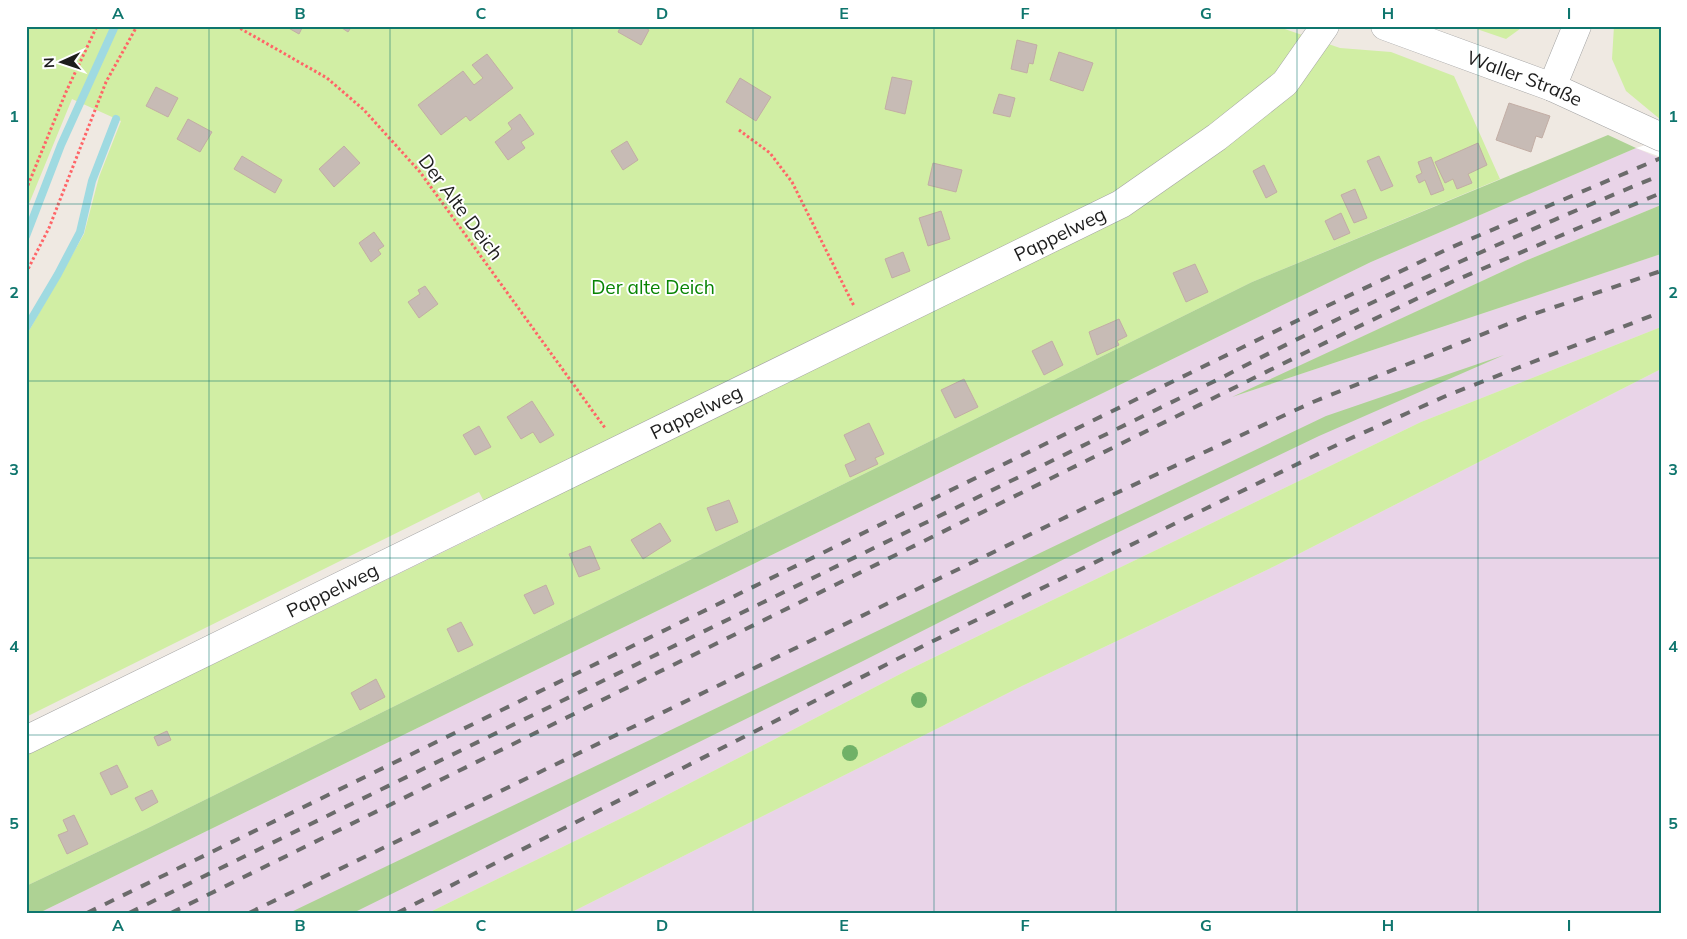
<svg xmlns="http://www.w3.org/2000/svg" width="1687" height="939" font-family="Mulish,sans-serif">
  <style>
    .industrial { fill: #e9d4e8 }
    .grass { fill: #d1eea4 }
    .forest { fill: #aed294 }
    .pier { fill: #fff }
    .lines { fill: none; stroke-linecap: round; stroke-linejoin: round }
    .stream { stroke: #9fdae1; stroke-width: 8 }
    .building { fill: #c7bbb5; stroke: #c2ada4 }
    .minor-casing { stroke: #a4a4a4; stroke-width: 29 }
    .path { stroke: #ff6467; stroke-width: 3; stroke-dasharray: 2.5 2.5; stroke-linecap: butt }
    .minor { stroke: #fff; stroke-width: 28 }
    .rail { stroke: #6b6b6b; stroke-width: 4; stroke-dasharray: 10 10; stroke-linecap: butt }
    .tree { fill: #70b167 }
    .grid { fill: none; stroke: #0f766e; stroke-width: 1; stroke-opacity: 0.55 }
    .labels { text-anchor: middle; dominant-baseline: central; stroke-width: 4; stroke-linejoin: round; paint-order: stroke }
    .street-label { font-size: 19px; fill: #1d1d1d; stroke: #fff }
    .park-label { font-size: 19px; fill: #088403; stroke: #fff }
    .neatline { fill: none; stroke: #0f766e; stroke-width: 2 }
    .grid-label { font-size: 16px; text-anchor: middle; font-weight: bold; fill: #0f766e }
  </style>
  <rect width="100%" height="100%" fill="#efe9e2"/>
  <path class="industrial" d="M1636,148l25,11v46l-136,56 -287,134 423,-141v73l-240,95 -513,248 -270,140 -210,103h-389l1332,-651z
    M1661,369v544h-1091l452,-227 253,-120z"/>
  <path class="grass" d="M26,26h1250l64,22 51,4 63,24 46,103 -248,103 -1104,546 -122,58v-131l471,-229 -18,-34 -453,225v-381l58,-102 15,-57 22,-56 -49,-22 -46,112z
    M1468,26h56l-18,13z
    M1614,26h47v94l-35,-29 -14,-32z
    M1661,327v42l-386,197 -253,120 -452,227h-142l210,-103 270,-140 513,-248z"/>
  <path class="forest" d="M1608,135l28,13 -265,114 -1332,651h-13v-27l122,-58 1104,-546z
    M1661,205v49l-429,143 293,-136z
    M1504,355l-185,81 -221,106 -235,119 -510,252h-64l1037,-497z"/>
  <path class="pier" d="M1661,140v17l-25,-9z"/>
  <g class="lines">
    <path class="stream" d="M26,236l35,-91 54,-119
      M26,328l32,-54 22,-42 12,-51 24,-62"/>
  </g>
  <path class="building" d="M285,26h18l-4,8z
    M339,26h13l-4,6z
    M621,26h21l7,4 -8,15 -23,-13z
    M1017,40l20,5 -4,19 -4,-1 -2,10 -16,-4z
    M1059,52l34,11 -10,28 -33,-11z
    M487,54l26,34 -43,33 -4,-5 -25,19 -23,-30 45,-34 11,14 9,-7 -11,-13z
    M892,77l20,4 -7,33 -20,-5z
    M740,78l31,19 -15,24 -30,-19z
    M156,87l22,11 -10,19 -22,-11z
    M999,94l16,4 -5,19 -17,-4z
    M1509,103l41,13 -8,22 -6,-2 -5,16 -35,-12z
    M520,114l14,20 -13,8 4,6 -17,12 -13,-18 17,-13 -4,-6z
    M188,119l24,13 -12,20 -23,-13z
    M627,141l11,19 -15,10 -12,-19z
    M1478,143l9,22 -19,9 4,9 -15,6 -4,-10 -8,4 -10,-21z
    M344,146l16,17 -26,24 -15,-18z
    M242,156l40,24 -7,13 -41,-24z
    M1379,156l14,30 -12,5 -14,-30z
    M1431,157l13,33 -13,5 -6,-15 -6,3 -3,-7 6,-3 -4,-11z
    M933,163l29,7 -6,22 -28,-7z
    M1264,165l13,27 -11,6 -13,-27z
    M1355,189l12,29 -13,5 -13,-28z
    M941,211l9,28 -22,7 -9,-28z
    M1341,213l9,20 -16,7 -9,-19z
    M374,232l10,14 -6,4 3,4 -10,8 -12,-19z
    M903,252l7,19 -18,7 -7,-19z
    M1195,264l13,28 -22,10 -13,-29z
    M425,286l13,18 -19,14 -11,-16 12,-8 -2,-4z
    M1119,319l8,17 -10,5 2,4 -22,10 -8,-23z
    M1052,341l11,24 -19,10 -12,-24z
    M964,379l14,28 -23,11 -14,-28z
    M532,401l22,34 -14,8 -7,-11 -12,7 -14,-22z
    M869,423l15,31 -9,4 3,6 -28,13 -5,-12 11,-5 -12,-25z
    M479,426l12,21 -16,8 -12,-20z
    M729,500l9,22 -22,9 -9,-23z
    M660,523l11,18 -28,18 -12,-19z
    M590,546l10,23 -21,8 -10,-23z
    M546,585l8,19 -20,10 -10,-19z
    M461,622l12,23 -15,7 -11,-23z
    M376,679l9,18 -25,13 -9,-17z
    M167,731l4,9 -13,6 -4,-9z
    M117,765l11,22 -17,8 -11,-22z
    M152,790l6,12 -16,9 -7,-13z
    M74,815l14,29 -21,10 -9,-19 10,-4 -5,-11z"/>
  <g class="lines">
    <g class="minor-casing">
      <g id="minor">
        <path id="s1" d="M1385,26l167,61 109,50"/>
        <path d="M1552,87l25,-61"/>
        <path id="s2" d="M26,740l1095,-536 96,-67 68,-54 40,-57"/>
      </g>
    </g>
    <path class="path" d="M236,26l91,52 37,32 56,62 185,256
      M739,130l31,23 22,29 62,124
      M26,190l40,-98 31,-66
      M26,273l23,-45 57,-146 31,-56"/>
    <use href="#minor" class="minor"/>
    <path class="rail" d="M87,913l1242,-608 123,-58 209,-89
      M129,913l1094,-536c142,-74 289,-141 438,-202
      M171,913l1172,-579 113,-54 205,-87
      M249,913l850,-412 214,-99 215,-86 133,-45
      M397,913l530,-269 420,-204 101,-45 213,-83"/>
  </g>
  <g class="tree">
    <circle cx="919" cy="700" r="8"/>
    <circle cx="850" cy="753" r="8"/>
  </g>
  <path class="grid" d="M209,26v887M390,26v887M572,26v887M753,26v887M934,26v887M1116,26v887M1297,26v887M1478,26v887M26,204h1635M26,381h1635M26,558h1635M26,735h1635"/>
  <g class="labels">
    <g class="street-label">
      <text stroke="none"><textPath href="#s1" startOffset="149">Waller Straße</textPath></text>
      <text transform="translate(461 207) rotate(53)">Der Alte Deich</text>
      <text stroke="none"><textPath href="#s2" startOffset="1151">Pappelweg</textPath></text>
      <text stroke="none"><textPath href="#s2" startOffset="746">Pappelweg</textPath></text>
      <text stroke="none"><textPath href="#s2" startOffset="341">Pappelweg</textPath></text>
    </g>
    <g class="park-label">
      <text x="653" y="287">Der alte Deich</text>
    </g>
  </g>
  <rect width="1687" height="939" fill="none" stroke="#ffffff" stroke-width="55"/>
  <g transform="translate(62 62) rotate(267)" stroke="#ffffff" stroke-width="4" paint-order="stroke">
  <path d="M0-4L9 19L0 12L-9 19Z" fill="#1d1d1d"/>
  <text y="-8" font-size="14" font-weight="bold" text-anchor="middle" fill="#1d1d1d">N</text>
  </g>
  <rect x="28" y="28" width="1632" height="884" class="neatline"/>
  <g class="grid-label">
    <text x="118" y="19">A</text>
    <text x="300" y="19">B</text>
    <text x="481" y="19">C</text>
    <text x="662" y="19">D</text>
    <text x="844" y="19">E</text>
    <text x="1025" y="19">F</text>
    <text x="1206" y="19">G</text>
    <text x="1388" y="19">H</text>
    <text x="1569" y="19">I</text>
    <text x="14" y="122">1</text>
    <text x="1673" y="122">1</text>
    <text x="14" y="298">2</text>
    <text x="1673" y="298">2</text>
    <text x="14" y="475">3</text>
    <text x="1673" y="475">3</text>
    <text x="14" y="652">4</text>
    <text x="1673" y="652">4</text>
    <text x="14" y="829">5</text>
    <text x="1673" y="829">5</text>
    <text x="118" y="931">A</text>
    <text x="300" y="931">B</text>
    <text x="481" y="931">C</text>
    <text x="662" y="931">D</text>
    <text x="844" y="931">E</text>
    <text x="1025" y="931">F</text>
    <text x="1206" y="931">G</text>
    <text x="1388" y="931">H</text>
    <text x="1569" y="931">I</text>
  </g>
</svg>
